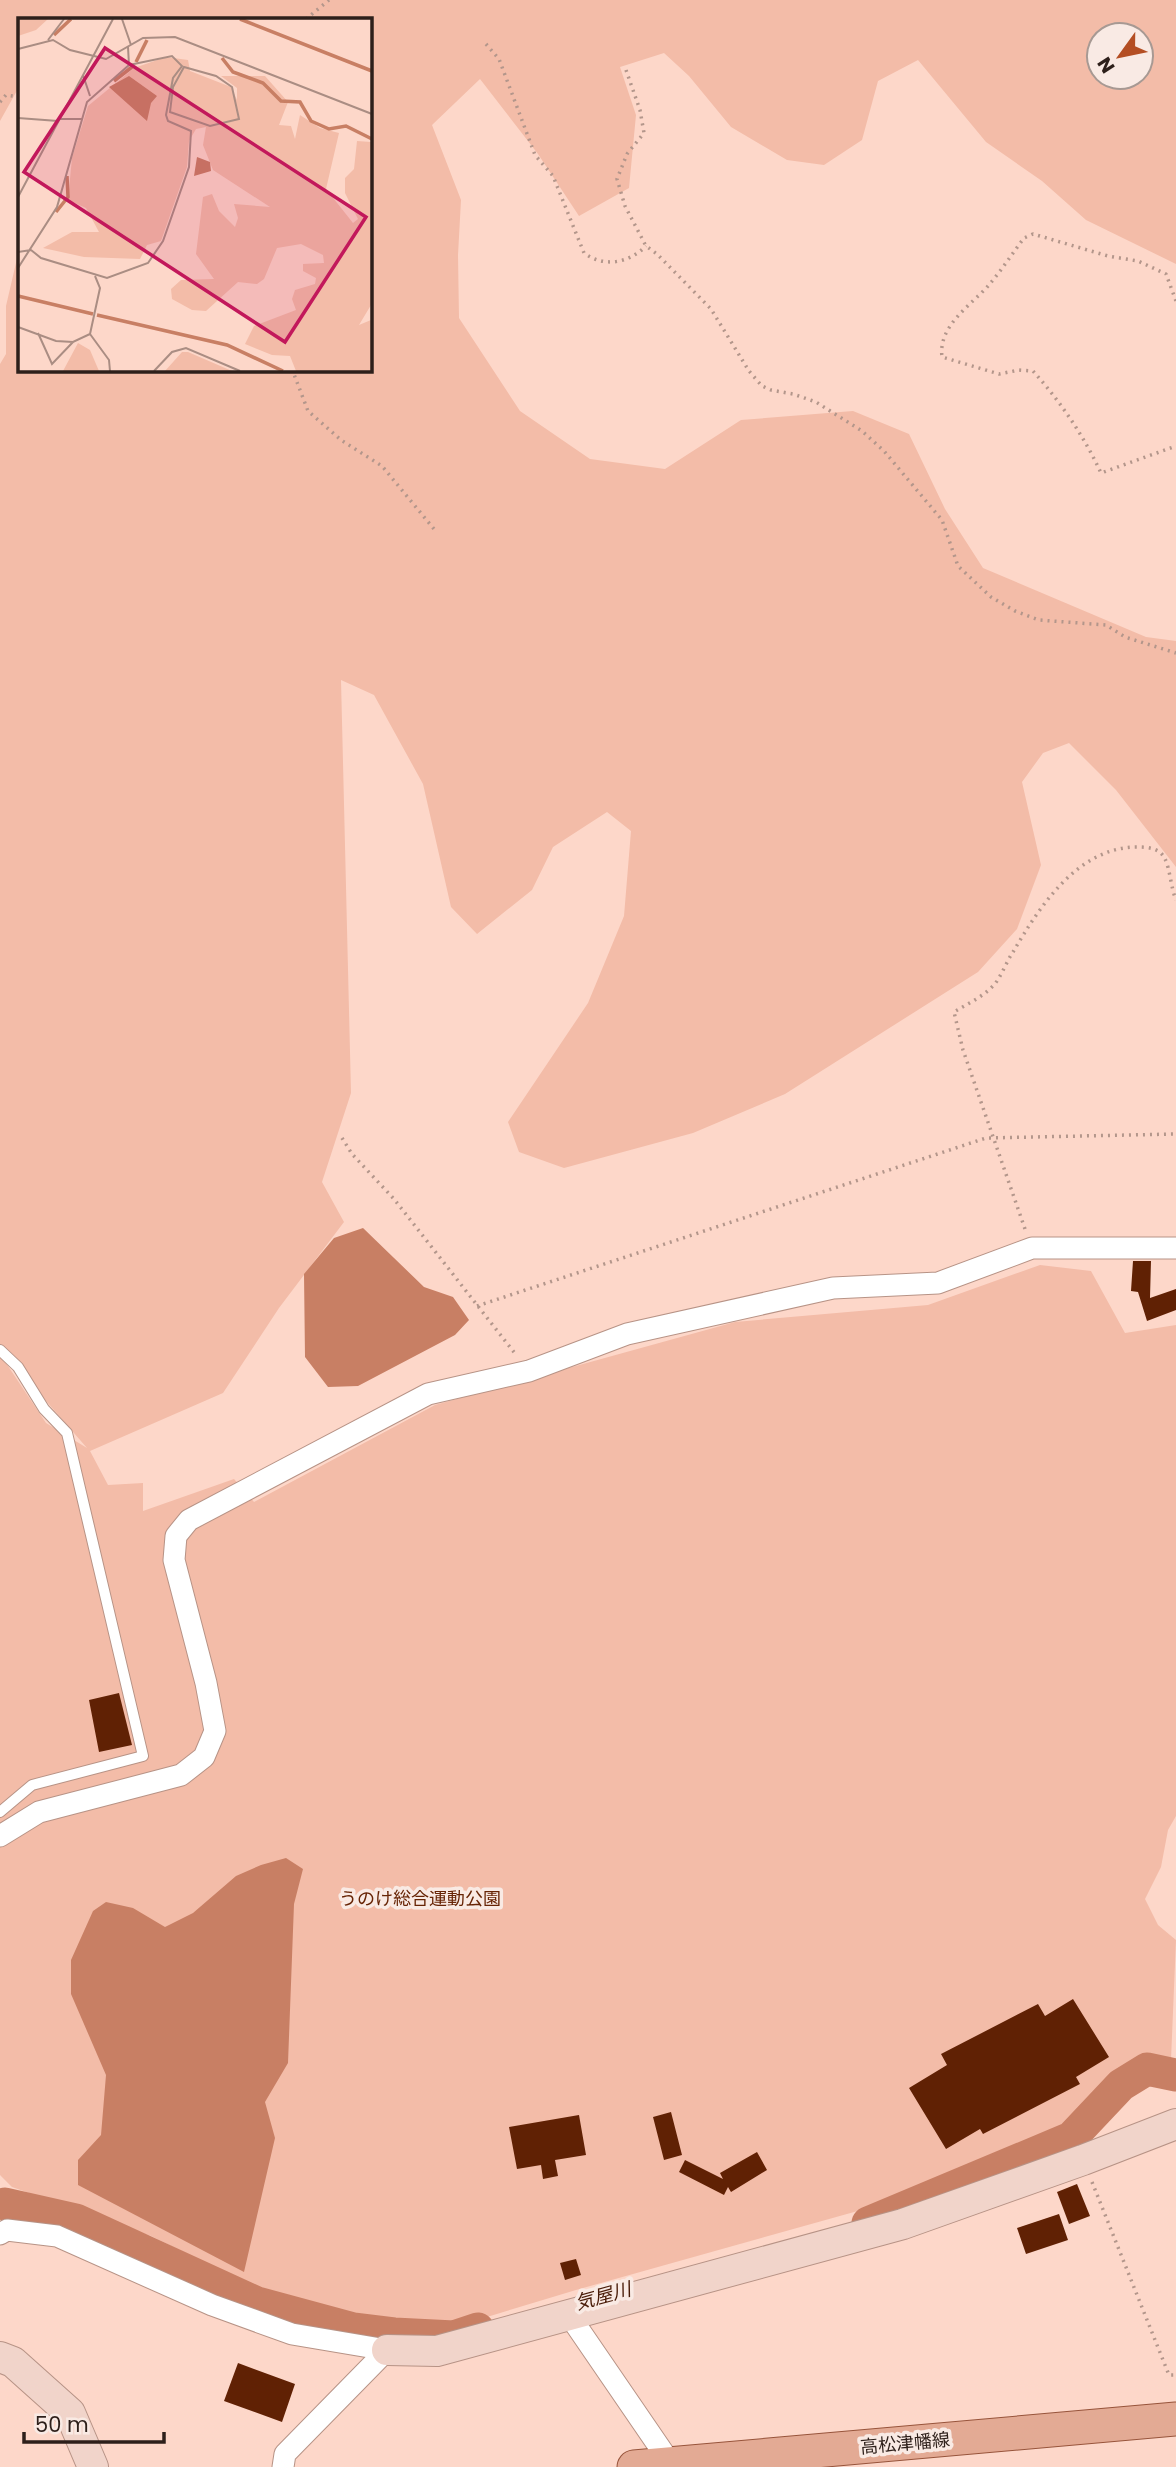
<svg xmlns="http://www.w3.org/2000/svg" width="1176" height="2467" font-family="Poppins,'Noto Sans JP',sans-serif">
  <style>
    .green { fill: #f3bca8; fill-rule: evenodd }
    .water { fill: #c87f64 }
    .lines { fill: none; stroke-linecap: round; stroke-linejoin: round }
    .river { stroke: #c87f64; stroke-width: 33 }
    .building { fill: #602104 }
    .lane-casing { stroke: #b79386; stroke-width: 12 }
    .street-casing { stroke: #b79386; stroke-width: 23 }
    .secondary-casing { stroke: #b79386; stroke-width: 32 }
    .primary-casing { stroke: #97543b; stroke-width: 35 }
    .path { stroke: #b3968b; stroke-width: 3.5; stroke-dasharray: 2 5; stroke-linecap: butt }
    .lane { stroke: #fff; stroke-width: 10 }
    .street { stroke: #fff; stroke-width: 21 }
    .secondary { stroke: #f1d4ca; stroke-width: 30 }
    .primary { stroke: #e3aa94; stroke-width: 33 }
    .labels { text-anchor: middle; dominant-baseline: central; stroke-width: 7; stroke-linejoin: round; paint-order: stroke }
    .park-label { font-size: 18px; fill: #672405; stroke: #f9eae4 }
    .street-label { font-size: 18px; fill: #2d1f1a; stroke: #f9eae4 }
    .water-label { font-size: 19px; font-style: italic; fill: #481a06; stroke: #f9eae4 }
    .inset-river { fill: none; stroke: #c87f64; stroke-width: 3.5 }
    .inset-road { fill: none; stroke: #aa8d83; stroke-width: 2 }
    .view { fill: #c2185b; fill-opacity: 0.15; stroke: #c2185b; stroke-width: 3.5 }
    .inset-edge { fill: none; stroke: #2d1f1a; stroke-width: 3.5 }
  </style>
  <rect width="100%" height="100%" fill="#fdd7c9"/>
  <path class="green" d="M0,0h1176v264l-90,-44 -44,-39 -56,-39 -68,-82 -40,21 -16,59 -38,25 -37,-5 -56,-33 -42,-51 -25,-23 -44,14 16,48 -7,73 -50,28 -41,-62 -58,-75 -48,46 29,75 -3,55 1,63 61,93 70,48 75,10 76,-49 112,-9 56,23 36,75 38,59 163,69 30,4v226l-60,-77 -47,-47 -26,10 -21,29 19,83 -24,64 -39,43 -193,122 -92,39 -129,35 -45,-16 -11,-30 80,-119 36,-87 7,-85 -24,-19 -54,35 -21,43 -55,44 -26,-27 -28,-123 -49,-89 -33,-15 10,413 -29,89 22,40 -65,86 -56,85 -133,58 18,34 35,-2v28l91,-32 20,23 181,-97 300,-83 193,-17 112,-40 51,6 34,62 51,-8v491l-8,14 -7,37 -16,32 13,26 18,15 -5,120 -123,75 -176,72 -296,83 -122,37 -101,-7 -69,-19 -133,-65 -139,-49 -12,-12v-821l46,69 41,25 -87,-100v-984l6,-10v-48l13,-56v119h350v-350h-350v68l-19,34zM1099,35h42v42h-42z"/>
  <path class="water" d="M363,1228l61,59 29,10 16,23 -14,15 -97,51 -30,1 -23,-30 -1,-83 30,-36z
    M286,1858l17,11 -9,35 -6,159 -23,39 10,36 -31,134 -166,-87v-25l23,-25 5,-60 -35,-81v-34l22,-49 13,-9 27,6 32,19 28,-14 43,-37 25,-11z"/>
  <g class="lines">
    <path class="river" d="M5,2204l71,16 181,83 96,26 41,5 60,3 24,-8
      M868,2223l203,-85 50,-53 26,-16 29,6"/>
  </g>
  <path class="building" d="M1133,1261h18l-1,37 26,-9v21l-29,11 -9,-29 -7,-1z
    M119,1693l13,52 -33,7 -10,-52z
    M1073,1999l36,58 -33,20 4,7 -97,50 -3,-5 -34,20 -37,-61 38,-23 -6,-11 97,-50 7,12z
    M671,2112l11,43 -18,5 -11,-43z
    M579,2115l7,40 -31,5 3,16 -15,3 -2,-14 -24,4 -8,-42z
    M757,2152l10,18 -36,22 -3,-5 -4,8 -45,-23 6,-12 38,19 -3,-6z
    M1077,2184l13,32 -21,8 -12,-32z
    M1059,2214l9,26 -42,14 -9,-26z
    M576,2259l5,16 -16,5 -5,-17z
    M238,2363l57,21 -13,38 -58,-21z"/>
  <g class="lines">
    <g class="lane-casing">
      <path id="lane" d="M0,1350l18,17 26,42 23,24 76,323 -111,29 -32,27"/>
    </g>
    <g class="street-casing">
      <path id="street" d="M0,1836l39,-24 142,-37 23,-18 11,-26 -9,-48 -32,-123 2,-24 13,-16 239,-126 101,-23 98,-37 206,-46 105,-5 94,-35h144
        M0,2234l7,-4 50,6 155,69 80,29 95,16
        M569,2315l102,149
        M283,2467l2,-13 102,-104"/>
    </g>
    <g class="secondary-casing">
      <path id="secondary" d="M387,2350l50,1 466,-127 180,-64 93,-36
        M0,2357l13,5 57,51 23,54"/>
    </g>
    <g class="primary-casing">
      <path id="primary" d="M634,2467l542,-48"/>
    </g>
    <path class="path" d="M306,19l23,-19
      M486,44l13,15 36,96 18,21 31,77c20,15 45,10 62,-7
      M626,70l14,40 4,23 -17,21 -10,25 8,27 21,40 11,8 54,55 38,62 13,15 9,4 22,4 23,8 46,29 22,20 58,69 16,46 33,31 24,14 24,9 67,5 19,12 51,16
      M0,102l6,-7 13,2
      M1176,301l-10,-27 -28,-13 -30,-5 -75,-22 -9,4c-12,16 -23,33 -36,48 -18,20 -50,40 -46,71l57,17 20,-4 14,1c27,30 51,65 68,102l75,-27
      M292,369l16,42 33,29 41,26 52,63
      M342,1138l10,16 42,45 123,157
      M1025,1229l-62,-179 -9,-38c15,-9 33,-17 43,-31 6,-9 10,-20 16,-29 27,-46 65,-105 124,-105 11,0 23,1 28,12 5,10 6,29 11,41
      M477,1306l509,-168 190,-4
      M1092,2182l77,193h7"/>
    <use href="#lane" class="lane"/>
    <use href="#street" class="street"/>
    <use href="#secondary" class="secondary"/>
    <use href="#primary" class="primary"/>
  </g>
  <g class="labels">
    <g class="park-label">
      <text x="420" y="1898">うのけ総合運動公園</text>
    </g>
    <g class="street-label">
      <text transform="translate(905 2443) rotate(-5)">高松津幡線</text>
    </g>
    <g class="water-label">
      <text transform="translate(603 2296) rotate(-15)">気屋川</text>
    </g>
  </g>
  <g transform="translate(18 18)">
    <rect width="354" height="354" fill="#fdd7c9"/>
    <path d="M0,1h30l-12,11 -18,6zM148,39l22,3 2,11 41,16 6,13v-12l-16,-12h44l23,26 -9,23 12,1 4,13 5,-24 20,13 19,5 -13,56 27,34 5,-4 -13,-26v-15l9,-9 3,-28 14,1v163l-12,20 12,-5v51h-75l-6,-15 -18,-1 -27,-11 9,-18 42,-16 -4,-11 3,-9 20,-6 1,-6 -13,-7v-7l21,-1 -1,-8 -22,-11 -24,4 -13,31 -7,5 -19,-2 -32,29 -14,-1 -20,-11 -1,-10 10,-9 33,-1 -18,-25 7,-57 9,-3 7,17 16,16 3,-9 -4,-14 36,3 -57,-37 -10,-25 3,-18 -10,2 -7,12 -2,26 -26,74 -14,4 -7,14 -56,-2 -41,-9 29,-16h27l-13,-24 -18,-8 4,-42 16,-52 46,-38zM60,325l12,7 9,21h-36zM164,334h6l44,19h-67z" fill="#f3bca8"/>
    <path d="M111,58l28,20 -6,7 -4,18 -38,-34zM179,139l13,5 1,9 -17,5z" fill="#c87f64"/>
    <path class="inset-river" d="M222,1l132,52M36,17l17,-16M204,40l11,14 30,11 18,18 19,1 11,19 18,8 17,-3 26,13M118,44l11,-22M96,63l18,-14M38,194l12,-15 -1,-21M0,278l75,18M79,297l130,30 56,26"/>
    <path class="inset-road" d="M104,1l9,26M30,22l16,-21M0,31l35,-9 17,10 36,9 37,-21 32,-1 197,77M166,49l32,9 16,11 7,32 -29,7 -40,-14 3,-25zM65,57l7,21M0,100l40,3M42,101h22M0,179l95,-178M0,234l13,-2 10,8 66,20 41,-15 15,-22 26,-74 2,-36 -23,-10 -2,-6 7,-37 9,-12 -10,-10 -43,9M0,250l39,-61 30,-105 42,-37 -1,-18M0,309l38,14 17,1 17,-8 10,-46 -5,-12M20,315l14,31 21,-22M72,316l19,26 1,11M136,353l18,-19 14,-4 54,23"/>
    <path class="view" d="M87,30l261,169 -81,125 -261,-170z"/>
    <rect width="354" height="354" class="inset-edge"/>
  </g>
  <g transform="translate(1120 56) rotate(237)"><circle r="33" fill="#f9eae4" stroke="#a79993" stroke-width="2"/>
  <path d="M0-5L12 26L0 18L-12 26Z" fill="#b44e23"/>
  <text y="-10" font-size="19" font-weight="bold" text-anchor="middle" fill="#2d1f1a">N</text>
  </g>
  <path d="M24 2432v10h140v-10" fill="none" stroke="#2d1f1a" stroke-width="3.5"/>
  <text x="35" y="2432" font-size="21" fill="#2d1f1a" stroke="#f9eae4" stroke-width="5" paint-order="stroke">50 m</text>
</svg>
